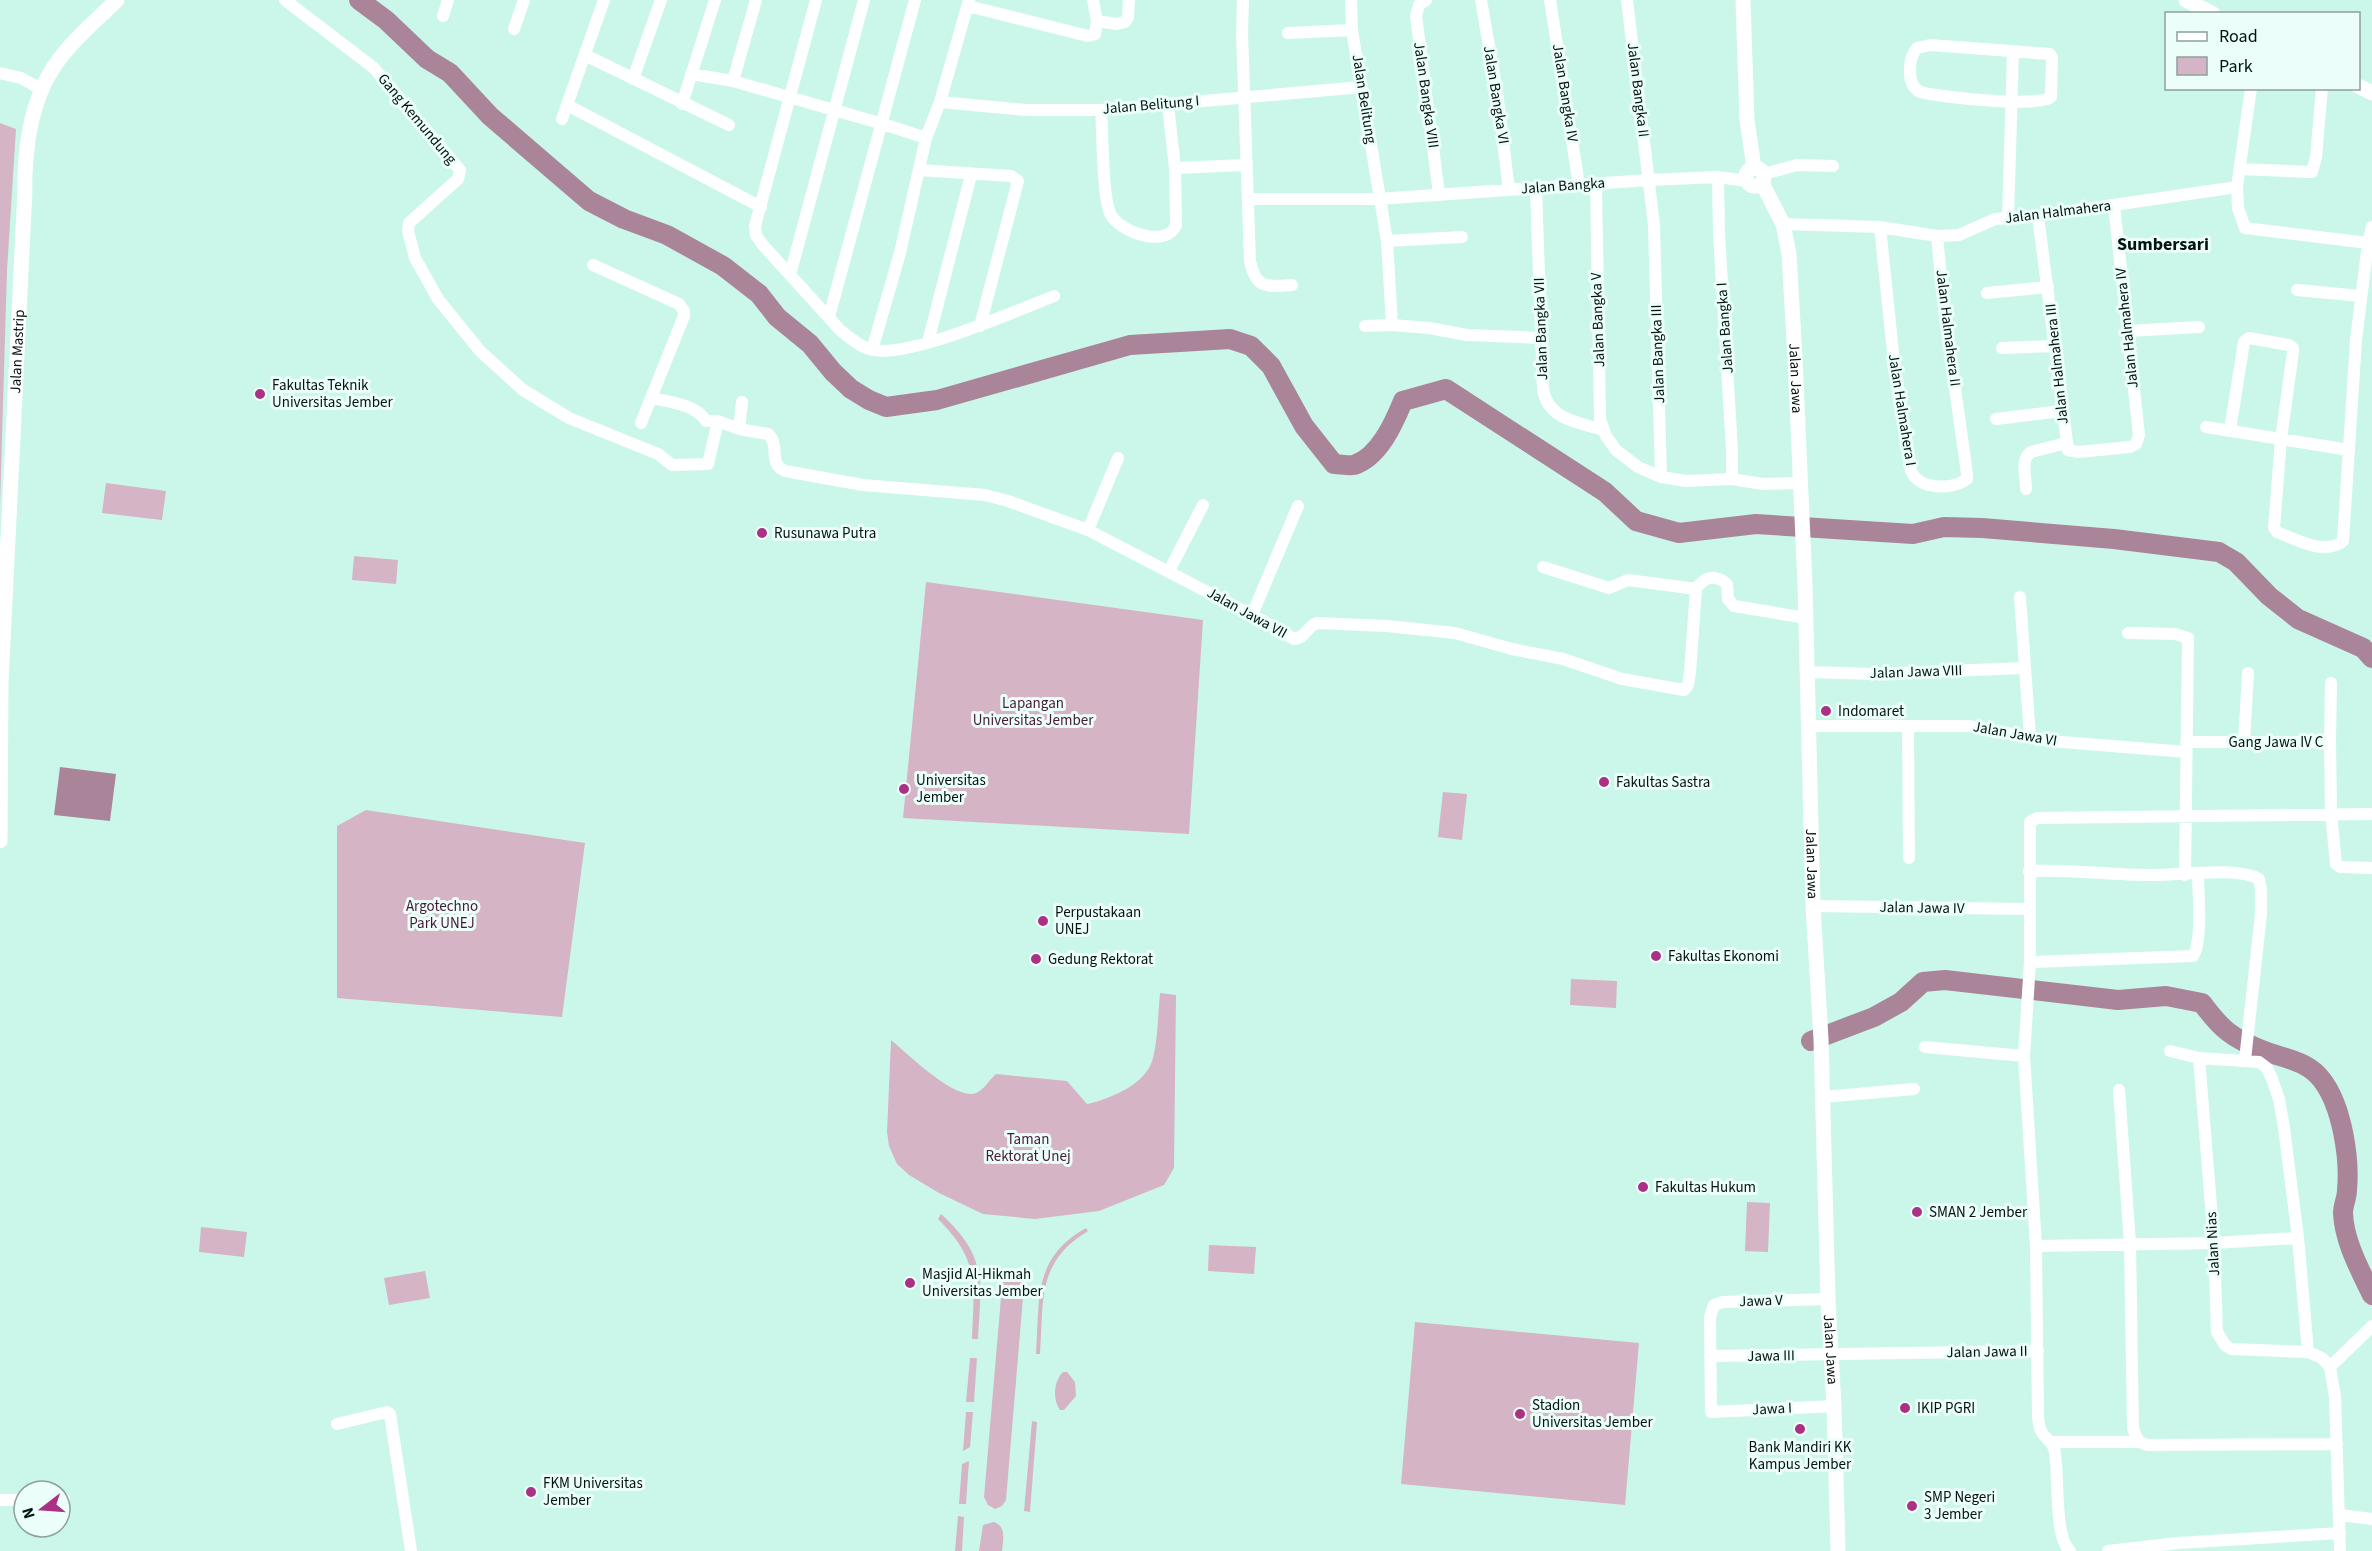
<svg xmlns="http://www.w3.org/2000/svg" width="2372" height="1551" font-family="'Source Sans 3',sans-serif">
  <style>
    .green { fill: #d5b4c6 }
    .water { fill: #aa859a }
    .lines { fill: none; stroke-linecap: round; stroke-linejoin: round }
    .river { stroke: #aa859a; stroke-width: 20 }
    .minor { stroke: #fff; stroke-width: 12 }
    .major { stroke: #fff; stroke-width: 15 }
    .poi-dot { fill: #ab3184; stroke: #ecfef9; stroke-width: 2 }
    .labels { text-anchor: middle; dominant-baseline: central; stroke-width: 6; stroke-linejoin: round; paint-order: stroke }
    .street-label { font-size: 15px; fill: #041310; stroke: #ecfef9 }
    .poi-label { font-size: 15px; fill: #041310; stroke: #ecfef9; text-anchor: start }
    .park-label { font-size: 15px; fill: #481837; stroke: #ecfef9 }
    .quarter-label { font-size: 18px; font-weight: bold; fill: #041310; stroke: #ecfef9 }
  </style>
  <rect width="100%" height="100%" fill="#cbf7eb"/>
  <path class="green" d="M0,123l16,6 -9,142 -7,234z
    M106,483l60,8 -4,29 -60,-7z
    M354,556l44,4 -2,24 -44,-4z
    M926,582l277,38 -14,214 -286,-16z
    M1443,792l24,2 -5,46 -24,-3z
    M366,810l219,33 -23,174 -225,-19v-172z
    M1571,979l46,2 -1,27 -46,-3z
    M1160,993l16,2 -2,173 -10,17 -65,26 -64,8 -52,-5 -44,-21 -30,-18 -12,-11 -8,-18 -2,-14 4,-92c16,13 64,61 85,53 8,-3 13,-13 20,-19l71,7 20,23c23,-5 60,-20 66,-46 5,-20 5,-44 7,-65z
    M1747,1202l23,1 -2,49 -23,-1z
    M941,1214c47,43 40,67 37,125h-6c2,-56 8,-78 -34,-120z
    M201,1227l46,5 -3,25 -45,-5z
    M1086,1228l2,3c-52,31 -44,70 -48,123h-4c4,-54 -4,-96 50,-126z
    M1209,1245l47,2 -2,27 -46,-3z
    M425,1271l5,27 -41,7 -5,-27z
    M1003,1274l14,3 8,-3 -19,226 -4,6 -7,3 -7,-4 -4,-8z
    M1415,1322l224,21 -14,162 -224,-21z
    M970,1358h7l-3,44h-8z
    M1063,1372h4l8,10 1,14 -12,14h-4c-8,-11 -6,-29 3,-38z
    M966,1412h7l-3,35 -7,4z
    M1032,1421l5,1 -7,90 -6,-1z
    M969,1461l-3,43h-7l3,-40z
    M958,1516l6,1 -2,34h-7z
    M994,1522c13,5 9,18 8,29h-23l4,-26z"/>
  <path class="water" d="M60,767l56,7 -6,47 -56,-6z"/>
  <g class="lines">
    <path class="river" d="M359,0l27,20 41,39 23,14 40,43 99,85 35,18 43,16 56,31 36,28 18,23 33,27 23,28 18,17 18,11 17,7 51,-7 193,-55 100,-6 21,7 20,20 33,60 30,38c6,0 14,2 20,1 25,-8 40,-42 49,-64l43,-12 159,103 31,29 43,12 77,-9 157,10 31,-7 38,1 132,11 105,13 17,10 33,34 29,23 65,29 9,10
      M1811,1041l63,-24 27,-15 22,-20 22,-2 173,20 48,-4 36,7c19,26 30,35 60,47 22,9 45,10 60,30 20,26 28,78 25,110 0,8 -4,15 -4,23 1,28 17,57 29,82"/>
    <path class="minor" d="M285,0l89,68 86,102 -2,9 -49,44 -1,8 7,27 23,41 42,52 43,39 46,28 89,36 14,11 36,-1 10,-43
      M816,0l-61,226 1,9 6,9 79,87c10,7 20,17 32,19 36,8 143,-39 181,-54
      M1243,0l-1,33 8,228c6,28 16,26 42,24
      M1351,0l1,30 35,211 5,84
      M1426,0l-7,5 -3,11 23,178
      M1481,0l16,92 12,98
      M1550,0l29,185
      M1627,0l27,225 7,252
      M968,6l120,30 7,-2 2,-13 -4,-21
      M443,16l5,-16
      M1097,21l20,3 8,-2 3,-5 1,-17
      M514,29l10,-29
      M1288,33l64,-3
      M1930,45l120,9 2,4 -1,39c-12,11 -112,0 -131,-5 -14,-7 -12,-34 -3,-44z
      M585,55l144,70
      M0,73l21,5 20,11
      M691,74l42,7 150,43 43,14
      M633,79l28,-79
      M733,81l23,-81
      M940,102l86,8h75l261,-23
      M682,104l33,-104
      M567,105l194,102
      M1101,110c2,24 1,83 9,103 8,19 57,36 66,12l-1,-57 -7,-63
      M562,119l42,-119
      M1175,168l71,-3
      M2240,169l72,3 4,-15 6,-69
      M919,170l92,6 7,5 -38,145
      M1764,174l33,-9 36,1
      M1718,177l1,57 13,216v29
      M1596,184l4,235 6,17 10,14 22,17 23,10 25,4 46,-2 31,5 37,-1
      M2237,187l1,21 7,20 123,15
      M1536,189l7,200c5,31 35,33 60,41
      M1249,199h130l269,-19 70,-3 29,4
      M2038,216l30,234 10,2 52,-5 6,-3 3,-9 -25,-230
      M2008,219l5,-168
      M1783,224l97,3 57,9 22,-1 36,-16 43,-3 199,-29 14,-99
      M1880,227l14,135 17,109c8,19 41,19 56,8v-5l-23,-165 -7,-73
      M1387,241l75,-4
      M593,265l86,39 5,7v5l-43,107
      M790,275l74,-275
      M2297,290l64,6
      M1987,293l61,-6
      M829,317l86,-317
      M1365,326l27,-1 37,3 38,7 75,3
      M2128,331l71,-4
      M928,342l43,-167
      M2002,348l53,-2
      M872,350l28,-97 26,-115 14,-36 29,-102
      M651,398c18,4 45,6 55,23h12l21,8 29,5c13,12 -1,29 17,37l78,14 122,10 23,6 80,29 181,94 25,15c12,-1 13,-13 23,-16l70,3 68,7 57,16 51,10 59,20 62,11 4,-5 2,-13 6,-83c9,-13 19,-15 31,-5l1,15 6,7 72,12
      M1996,419l66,-8
      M2206,427l143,23
      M739,429l3,-27
      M2230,430l14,-88 5,-4 40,7 4,3v4l-12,87 -7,89 3,4c18,7 48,24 66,9l13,-201 12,-97 4,-16
      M2026,489c0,-12 -6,-30 5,-37l35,-9
      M1088,530l30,-72
      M1543,567l66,21 19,-8 68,9
      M1169,571l34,-66
      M2020,597l10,140
      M1252,615l46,-109
      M2128,633l47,1 13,4 -3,237
      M1808,672l67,2 149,-6
      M1809,726h160l81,15 136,11
      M1908,726l1,132
      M2330,740l1,-57
      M2186,742h122l22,-2 1,73 5,51 4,3 32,1
      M2244,742l4,-69
      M2029,871c40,-2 80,4 120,4 29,1 86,-9 110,4l2,10v25l-16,146
      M1813,906l217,3
      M2030,962l163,-6c10,-16 5,-62 5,-82
      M1925,1047l99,9
      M2170,1051l29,7 60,4 8,6 5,11 7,20 5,29 14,110 10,114
      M2199,1058l15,185 3,89 8,13 6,4 77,3 14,6 8,9 5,30 5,154
      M2119,1090l11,154 3,184 3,9 4,5
      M1823,1097l91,-8
      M2036,1246l178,-3 84,-5
      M1828,1299l-105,3 -9,3 -4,12 1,95 123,-6
      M1710,1356l328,-5
      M2330,1367l42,-41
      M337,1424l50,-12 3,2 21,137
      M2051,1442h89l7,3 190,-1
      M60,1499h4
      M0,1500h24
      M2340,1515l32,4
      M2070,1551c-17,-15 -10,-78 -16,-103 -7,-15 -13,-7 -16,-30l-2,-172 -12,-190 6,-94v-140l7,-4 335,-4
      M2108,1551l70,-8 162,-10"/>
    <g class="major">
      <path d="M1743,0l4,120 7,48"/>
      <path d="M2186,0l27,14"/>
      <path d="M2358,86l14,7"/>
      <circle cx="1755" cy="177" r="9"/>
      <path id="s1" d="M1762,183l21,41 6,30 6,104 10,227 8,321 8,133 7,260 6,107 4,145"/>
      <path id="s2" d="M0,841l1,-158 24,-493c-1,-18 1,-33 3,-50 11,-72 39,-92 89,-140"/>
    </g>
  </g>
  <g class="poi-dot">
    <circle cx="260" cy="394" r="6"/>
    <circle cx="762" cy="533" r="6"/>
    <circle cx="1826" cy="711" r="6"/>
    <circle cx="1604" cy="782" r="6"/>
    <circle cx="904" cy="789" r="6"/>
    <circle cx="1043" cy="921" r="6"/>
    <circle cx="1656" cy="956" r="6"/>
    <circle cx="1036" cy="959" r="6"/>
    <circle cx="1643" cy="1187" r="6"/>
    <circle cx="1917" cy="1212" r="6"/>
    <circle cx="910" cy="1283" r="6"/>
    <circle cx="1905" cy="1408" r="6"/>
    <circle cx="1520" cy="1414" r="6"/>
    <circle cx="1800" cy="1429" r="6"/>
    <circle cx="531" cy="1492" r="6"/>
    <circle cx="1912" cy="1506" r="6"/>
  </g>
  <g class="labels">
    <g class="street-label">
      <text transform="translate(1638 90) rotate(83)">Jalan Bangka II</text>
      <text transform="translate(1565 93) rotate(81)">Jalan Bangka IV</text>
      <text transform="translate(1426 95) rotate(82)">Jalan Bangka VIII</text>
      <text transform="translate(1496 95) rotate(81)">Jalan Bangka VI</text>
      <text transform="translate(1364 99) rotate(81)">Jalan Belitung</text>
      <text transform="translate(1151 105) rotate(-5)">Jalan Belitung I</text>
      <text transform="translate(417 119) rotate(50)">Gang Kemundung</text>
      <text transform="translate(1563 186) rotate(-4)">Jalan Bangka</text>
      <text transform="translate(2058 212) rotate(-7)">Jalan Halmahera</text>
      <text transform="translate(1598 320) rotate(-92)">Jalan Bangka V</text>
      <text transform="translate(1725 328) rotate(-94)">Jalan Bangka I</text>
      <text transform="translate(1948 328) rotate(83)">Jalan Halmahera II</text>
      <text transform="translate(2127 328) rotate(-96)">Jalan Halmahera IV</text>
      <text transform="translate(1541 329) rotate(-92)">Jalan Bangka VII</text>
      <text stroke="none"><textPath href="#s2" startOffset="490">Jalan Mastrip</textPath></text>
      <text transform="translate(1658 354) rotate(-92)">Jalan Bangka III</text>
      <text transform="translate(2057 364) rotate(-96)">Jalan Halmahera III</text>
      <text stroke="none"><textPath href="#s1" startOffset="201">Jalan Jawa</textPath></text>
      <text transform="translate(1902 410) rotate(81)">Jalan Halmahera I</text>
      <text transform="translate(1247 613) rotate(29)">Jalan Jawa VII</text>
      <text transform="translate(1916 672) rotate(-2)">Jalan Jawa VIII</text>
      <text transform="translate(2015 734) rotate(10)">Jalan Jawa VI</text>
      <text x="2276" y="742">Gang Jawa IV C</text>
      <text stroke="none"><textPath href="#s1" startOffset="687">Jalan Jawa</textPath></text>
      <text transform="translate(1922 908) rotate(1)">Jalan Jawa IV</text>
      <text transform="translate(2213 1244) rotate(-93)">Jalan Nias</text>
      <text transform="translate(1761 1301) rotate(-2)">Jawa V</text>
      <text stroke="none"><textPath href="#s1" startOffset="1173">Jalan Jawa</textPath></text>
      <text transform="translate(1987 1352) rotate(-1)">Jalan Jawa II</text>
      <text transform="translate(1771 1356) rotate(-1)">Jawa III</text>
      <text transform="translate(1772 1409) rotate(-3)">Jawa I</text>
    </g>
    <g class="poi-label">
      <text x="272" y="385">Fakultas Teknik<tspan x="272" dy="17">Universitas Jember</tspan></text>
      <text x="774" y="533">Rusunawa Putra</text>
      <text x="1838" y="711">Indomaret</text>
      <text x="916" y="780">Universitas<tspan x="916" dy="17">Jember</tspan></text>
      <text x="1616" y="782">Fakultas Sastra</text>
      <text x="1055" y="912">Perpustakaan<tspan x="1055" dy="17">UNEJ</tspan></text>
      <text x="1668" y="956">Fakultas Ekonomi</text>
      <text x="1048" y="959">Gedung Rektorat</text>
      <text x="1655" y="1187">Fakultas Hukum</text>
      <text x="1929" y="1212">SMAN 2 Jember</text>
      <text x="922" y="1274">Masjid Al-Hikmah<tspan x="922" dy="17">Universitas Jember</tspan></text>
      <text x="1532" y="1405">Stadion<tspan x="1532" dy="17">Universitas Jember</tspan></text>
      <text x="1917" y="1408">IKIP PGRI</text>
      <text x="1800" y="1447" text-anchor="middle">Bank Mandiri KK<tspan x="1800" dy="17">Kampus Jember</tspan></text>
      <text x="543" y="1483">FKM Universitas<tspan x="543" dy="17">Jember</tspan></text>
      <text x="1924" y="1497">SMP Negeri<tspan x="1924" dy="17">3 Jember</tspan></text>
    </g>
    <g class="park-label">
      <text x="1033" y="703">Lapangan<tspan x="1033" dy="17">Universitas Jember</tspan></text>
      <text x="442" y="906">Argotechno<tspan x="442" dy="17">Park UNEJ</tspan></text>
      <text x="1028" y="1139">Taman<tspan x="1028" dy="17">Rektorat Unej</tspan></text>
    </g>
    <g class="quarter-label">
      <text x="2163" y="244">Sumbersari</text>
    </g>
  </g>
  <rect x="2165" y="12" width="195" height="78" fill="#ecfef9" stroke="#8fa09c" stroke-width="1.5"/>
  <rect x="2177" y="32" width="30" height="9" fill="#ffffff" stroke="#8fa09c" stroke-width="1.5"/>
  <text x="2219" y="42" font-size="18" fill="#041310">Road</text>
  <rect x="2177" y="57" width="30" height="18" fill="#d5b4c6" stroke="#8fa09c" stroke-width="1.5"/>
  <text x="2219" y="72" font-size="18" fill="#041310">Park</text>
  <g transform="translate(42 1509) rotate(253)"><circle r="28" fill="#ecfef9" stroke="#8fa09c" stroke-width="1.5"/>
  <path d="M0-4.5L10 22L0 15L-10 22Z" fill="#ab3184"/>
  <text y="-9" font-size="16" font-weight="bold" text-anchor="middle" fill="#041310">N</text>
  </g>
</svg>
